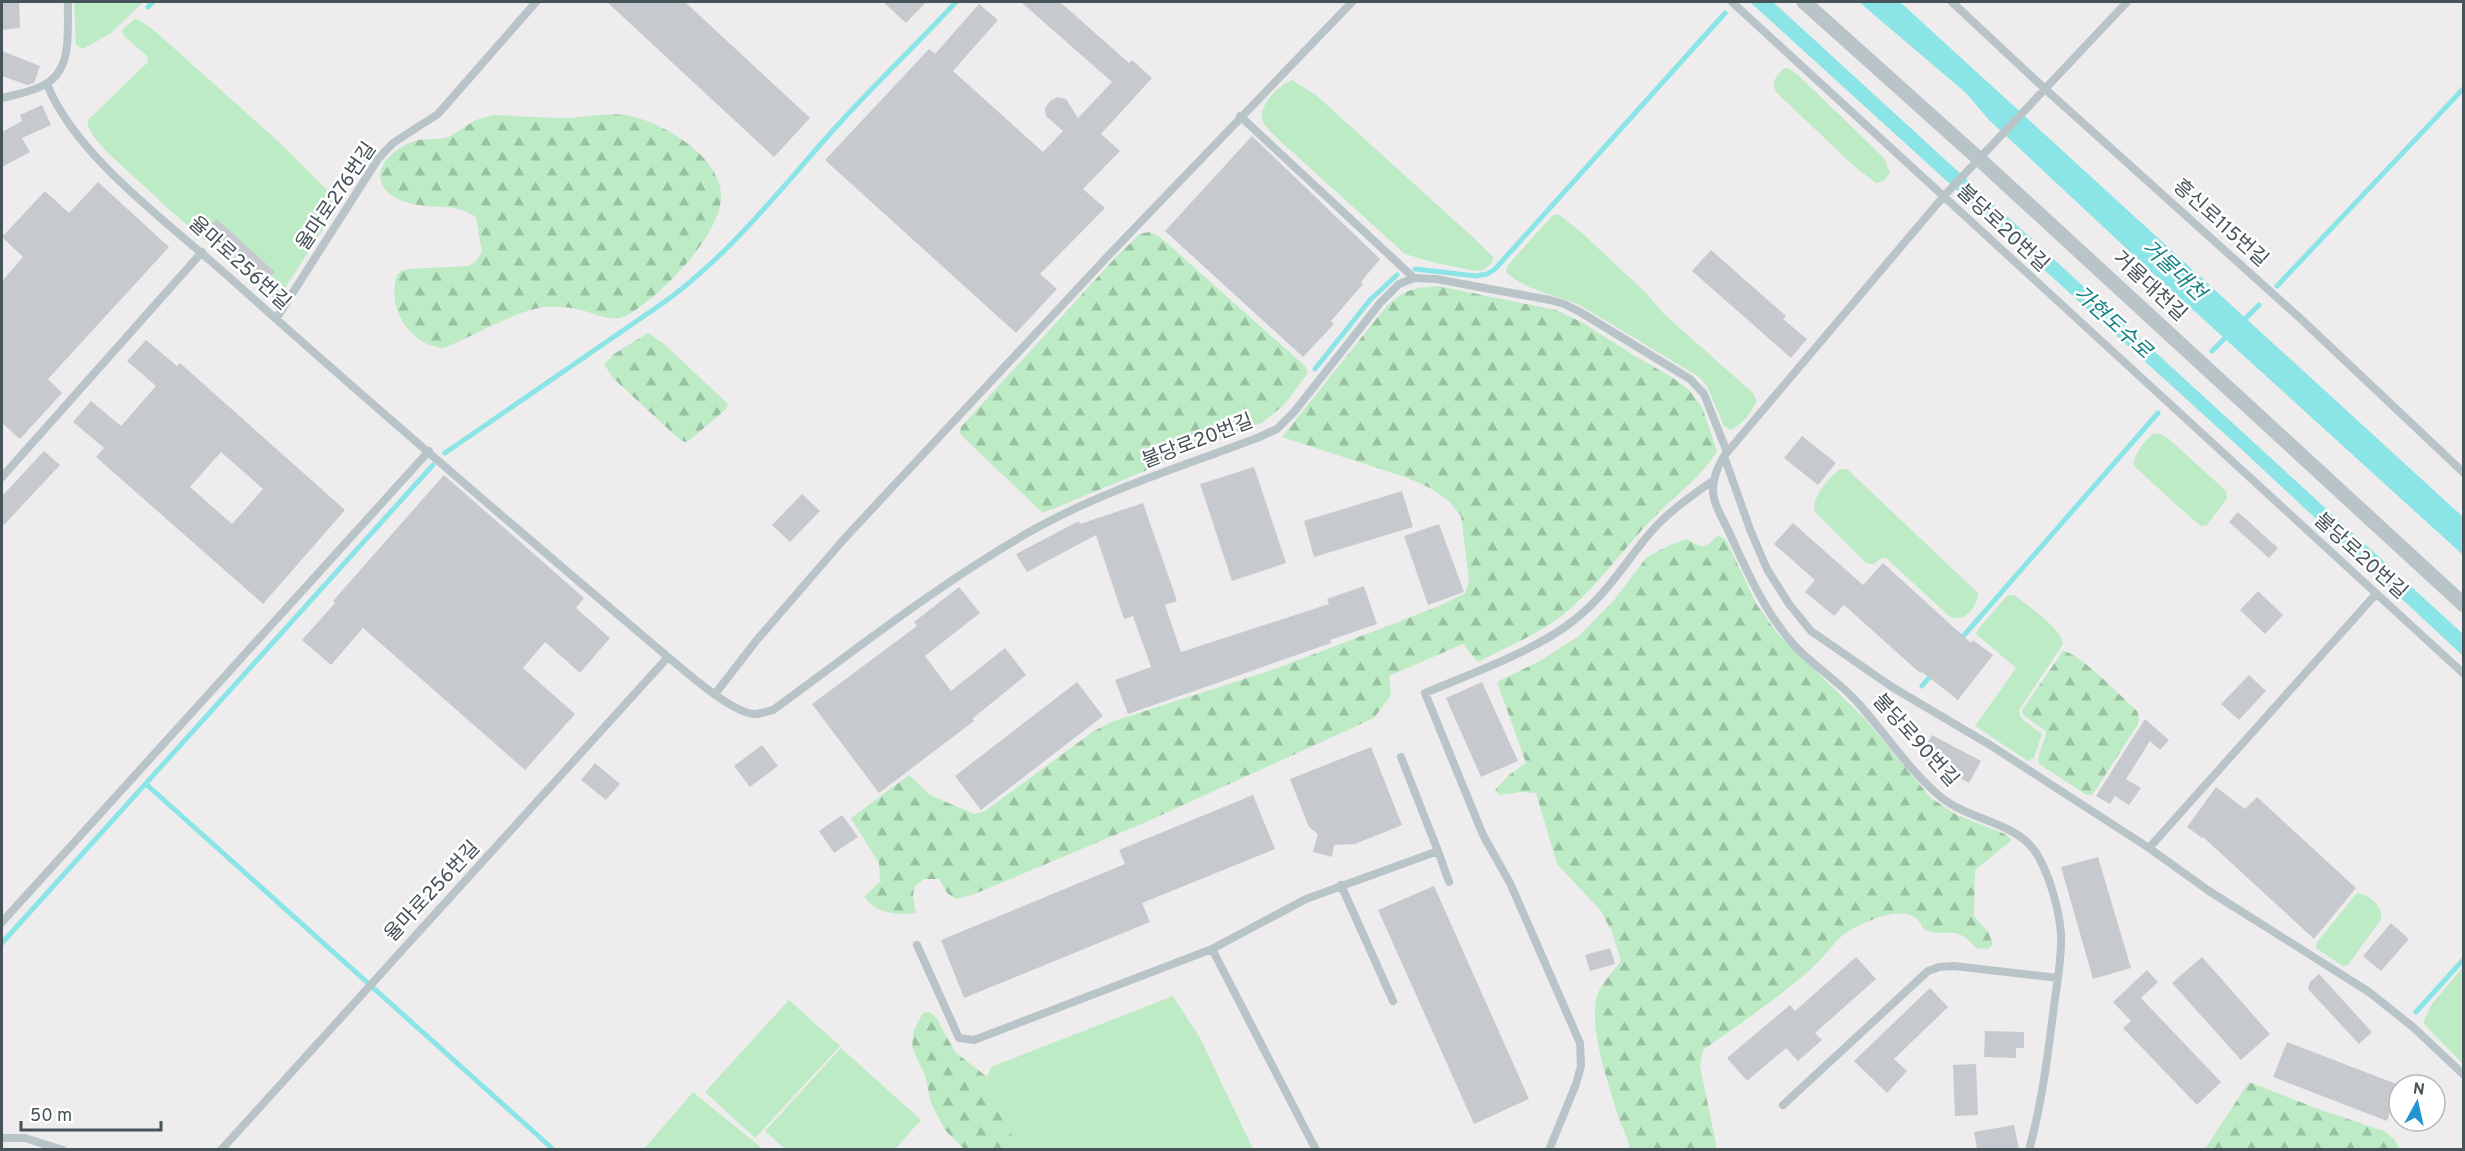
<svg xmlns="http://www.w3.org/2000/svg" width="2465" height="1151" font-family="Overpass,'Noto Sans KR',sans-serif">
  <style>
    .forest { fill: url(#forest-firs) }
    .garden { fill: #bcebc5 }
    .water { fill: #8be5e6 }
    .lines { fill: none; stroke-linecap: round; stroke-linejoin: round }
    .stream { stroke: #8be5e6; stroke-width: 5 }
    .building { fill: #c6cace; fill-rule: evenodd }
    .lane { stroke: #b8c4c8; stroke-width: 8 }
    .street { stroke: #b8c4c8; stroke-width: 15 }
    .labels { text-anchor: middle; dominant-baseline: central; stroke-width: 5; stroke-linejoin: round; paint-order: stroke }
    .street-label { font-size: 20px; fill: #465358; stroke: #fff }
    .water-label { font-size: 21px; font-style: italic; fill: #138081; stroke: #fff }
  </style>
  <defs>
    <pattern id="forest-firs" width="22" height="20" patternUnits="userSpaceOnUse" patternTransform="scale(1.5)"><rect width="22" height="20" fill="#bcebc5"/><path d="M5 1l3.5 6h-7zM16 11l3.5 6h-7z" fill="#9bc1a3"/></pattern>
  </defs>
  <rect width="100%" height="100%" fill="#efeced"/>
  <path class="forest" d="M494,115c24,1 48,3 73,3 20,-1 43,-6 63,-2 34,7 95,43 91,84 -4,38 -60,96 -92,114 -17,10 -31,0 -48,-4 -11,-3 -24,-4 -36,-3 -28,3 -73,30 -101,41 -30,-1 -54,-34 -49,-63 1,-10 3,-14 13,-16l60,-3 8,-5 6,-9 -6,-35c-20,-15 -44,-7 -67,-14 -44,-12 -33,-47 3,-61 11,-5 24,-1 36,-5 10,-4 18,-12 28,-17 5,-2 12,-3 18,-5z
    M1149,232l11,5 18,16 127,113 3,7 -24,32 -21,17 -220,91 -77,-73 -6,-7 1,-6 155,-170 24,-23z
    M1438,286l118,24 27,13 52,33 38,22 16,12 13,17 15,44c-15,26 -42,44 -63,66 -29,30 -53,64 -84,92 -26,23 -61,37 -92,53l-15,-18 -74,32 2,19 -17,23 -228,104 -174,73 -16,4 -9,-6 -8,-14h-15l-10,8 -1,11 3,15c-20,3 -40,0 -52,-16l16,-15 -1,-19 -28,-45 58,-43 21,20 44,19 11,-3 109,-80 17,-9 164,-53 162,-62 28,-14 4,-12 -8,-65 -13,-16 -18,-12 -22,-10 -126,-41 103,-129c19,-18 26,-20 53,-22z
    M648,333l15,10 65,61 -2,5 -36,31 -5,2 -6,-3 -66,-61 -9,-14 10,-10z
    M1718,535l8,5 31,65 20,28 89,87 65,78 26,17 48,19 7,6 -37,30 -1,46 14,16 5,12 -5,5 -12,-1c-23,-27 -29,-8 -53,-19 -9,-30 -55,-9 -73,1 -15,9 -26,28 -39,39 -34,30 -71,55 -108,81l-3,16 17,83h-88c1,-10 -7,-20 -10,-30 -9,-31 -34,-99 -20,-128 5,-11 15,-20 22,-30l-9,-29 -11,-21 -44,-47 -21,-71 -15,-1 -21,3 -5,-5 14,-15 17,-12 -29,-81 41,-20 41,-26 35,-36 33,-43 23,-12 16,-6 16,8 8,-4z
    M2063,651c15,1 60,47 74,60l2,6 -1,7 -45,70 -6,1 -48,-31c-3,-12 7,-22 7,-33l-23,-16 -1,-5z
    M930,1012l6,5 19,35 32,25 17,44 16,28h-56l-19,-19 -14,-27 -6,-28 -13,-28 2,-17 9,-17z
    M2249,1082l72,28 63,21 10,8 6,10h-195z"/>
  <path class="garden" d="M74,2h69l-32,31 -28,16 -7,-4z
    M135,19l6,2 15,11 125,112 54,54 1,6 -2,8 -55,85 -6,1 -102,-87 -65,-60 -12,-14 -6,-11v-6l60,-58 -1,-6 -23,-20 -2,-6z
    M1788,68l10,7 86,83 6,15 -7,8 -7,2 -21,-16 -78,-74c-7,-11 -1,-16 6,-24z
    M1292,80l24,15 160,145 17,17 -1,6 -9,7 -7,1 -40,-8 -31,-9 -127,-115c-5,-5 -13,-12 -16,-19 -4,-14 18,-36 30,-40z
    M1558,214l23,18 64,60 19,22 89,79 4,8c-6,11 -15,25 -27,29l-6,-4 -17,-40 -8,-9 -116,-70c-26,-13 -56,-15 -77,-35l2,-7 44,-49z
    M2154,433l6,1 9,5 57,52 1,7 -20,27 -6,1 -10,-8 -57,-52c-1,-11 11,-26 20,-33z
    M1840,469h7l131,124c-1,15 -13,29 -28,24l-64,-59h-5c-6,6 -9,8 -16,4l-50,-50c-4,-15 14,-34 25,-43z
    M2008,595h6c13,10 47,33 49,49l-44,66 2,8 21,16 -8,24 -6,3 -53,-35 41,-58 -40,-34 2,-5z
    M2357,893c11,0 27,14 24,26l-33,46 -5,1 -27,-18 1,-6z
    M2463,967v97l-40,-41 8,-18z
    M1173,996l27,42 53,111h-233l-16,-27 -17,-45 4,-10z
    M789,1000l51,46 -85,92 -50,-46z
    M841,1048l80,72 -26,29h-110l-20,-18z
    M693,1092l70,57h-119z"/>
  <path class="water" d="M1750,2h23l690,632v22l-224,-209z
    M1859,2h41l563,515v38l-305,-277 -169,-158 -23,-27z"/>
  <g class="lines">
    <path class="stream" d="M148,7l5,-5
      M1415,269l61,7 11,-2 8,-5 230,-256
      M2277,286l187,-198
      M2241,323l18,-18
      M2212,351l18,-18
      M1315,369l55,-69 27,-25
      M445,453l218,-150c67,-48 118,-115 173,-176 39,-43 81,-83 120,-125
      M1959,641l199,-228
      M1922,686l10,-12
      M146,784l408,366
      M2,943l431,-478
      M2416,1012l48,-53"/>
  </g>
  <path class="building" d="M2,2h17l1,26 -18,2z
    M607,2h78l125,116 -36,39z
    M883,2h43l-20,21z
    M1021,2h39l69,61 3,-3 20,18 -51,56 19,17 -37,38 22,19 -65,66 17,15 -41,44 -191,-173 104,-111 6,5 44,-50 19,16 -45,51 90,81 20,-21 -17,-15 -1,-8 5,-7 7,-4 9,2 12,19 34,-36z
    M2,51l38,15 -6,17 -7,2 -25,-9z
    M42,105l9,20 -29,13 8,14 -28,15v-35l20,-11 -2,-6z
    M1252,136l128,123 -19,23 2,2 -32,37 3,3 -31,33 -138,-126z
    M98,182l71,65 -121,132 14,14 -42,46 -18,-16v-142l21,-24 -21,-20 43,-46 24,22z
    M217,219l58,53 -10,11 -59,-53z
    M1711,250l75,66 -3,3 24,20 -16,19 -99,-87z
    M146,340l31,26 3,-3 165,147 -82,94 -167,-147 8,-9 -31,-26 18,-21 30,25 35,-40 -29,-25zM221,452l42,37 -31,35 -42,-37z
    M1802,436l34,27 -18,22 -34,-27z
    M44,451l16,14 -58,62v-31z
    M1254,467l32,96 -54,18 -32,-97z
    M444,475l140,123 -8,10 34,30 -30,35 -35,-31 -22,26 52,46 -50,56 -162,-142 -32,37 -29,-25 33,-37 -2,-2z
    M1402,491l11,36 -99,30 -10,-36z
    M802,494l18,17 -30,31 -18,-17z
    M1143,503l34,98 -12,4 16,47 148,-48 -2,-5 37,-13 13,38 -47,16 1,3 -203,71 -13,-34 36,-13 -18,-51 -9,3 -28,-84 -69,37 -11,-18 63,-33 1,3z
    M2238,512l40,36 -9,10 -40,-36z
    M1793,523l70,62 20,-22 88,80 2,-3 20,15 -35,45 -36,-28 -2,1 -76,-68 -10,11 -29,-24 10,-12 -41,-36z
    M1439,524l25,68 -36,13 -24,-69z
    M959,587l21,26 -55,43 26,35 54,-43 21,27 -54,44 2,2 -95,72 -67,-89 105,-78 -3,-4z
    M2258,591l25,24 -18,19 -25,-24z
    M2249,675l17,16 -27,29 -18,-16z
    M1077,682l26,34 -122,94 -26,-34z
    M1482,682l36,79 -37,16 -35,-79z
    M2145,719l24,21 -9,10 -10,-9 -24,38 15,9 -12,17 -14,-9 -5,8 -14,-8z
    M1932,735l49,26 -12,22 -49,-26z
    M762,745l16,21 -28,21 -16,-21z
    M1371,747l31,78 -47,19 -21,1 -2,12 -19,-5 5,-18 -9,-7 -19,-48z
    M595,763l25,21 -14,16 -25,-20z
    M2216,787l29,22 12,-12 99,91 -42,51 -111,-102 -1,1 -15,-11z
    M1253,795l22,54 -133,54 8,19 -186,76 -23,-58 184,-76 -6,-14z
    M842,815l16,22 -24,16 -15,-22z
    M2098,857l33,111 -38,11 -32,-112z
    M1434,886l95,213 -55,25 -96,-214z
    M2391,923l18,16 -28,32 -18,-15z
    M1610,948l5,16 -25,7 -5,-16z
    M1856,957l20,22 -61,54 7,7 -24,21 -12,-13 -39,33 -20,-23 63,-53 5,6z
    M2202,957l68,77 -29,26 -69,-77z
    M2147,970l11,12 -17,16 80,84 -24,23 -74,-77 8,-7 -18,-19z
    M2319,974l53,58 -13,12 -51,-55 2,-7z
    M1930,988l18,19 -54,52 13,12 -20,22 -33,-32z
    M1985,1031l39,1v16h-8v10l-32,-1z
    M2287,1042l112,43 -12,36 -114,-44z
    M1976,1064l2,51 -23,1 -2,-51z
    M2014,1125l5,24h-42l-3,-17z"/>
  <g class="lines">
    <path class="lane" d="M1732,2l732,672
      M1952,2l92,86 257,231 163,154
      M2127,2l-184,195 -219,259 27,76 16,37 22,35 22,27 81,56 98,58 159,103 60,43 160,101 44,35 51,48
      M47,84c28,72 123,140 182,193 144,129 291,255 439,380 18,15 64,56 87,57 5,0 13,-3 18,-4 85,-62 167,-127 258,-179 71,-40 150,-64 226,-93l20,-9 17,-17 86,-109 19,-19 15,-6 22,1 114,21 14,4 16,8 110,67 14,15 23,58
      M2,98c13,-3 28,-6 40,-12 32,-15 25,-55 26,-84
      M1240,116l174,162
      M276,319l102,-160 15,-16 45,-29 98,-112
      M1724,456c-6,10 -11,21 -11,34 0,14 10,29 16,42 19,41 35,79 65,113 19,21 45,36 64,58 28,31 52,69 84,95 29,23 77,24 96,58 12,21 21,53 23,78 1,24 -4,49 -7,72 -6,48 -12,97 -25,144
      M2,477l200,-225
      M715,694l41,-53 88,-102 263,-282 245,-255
      M2149,848l227,-254
      M1438,851l11,31
      M1341,885l52,116
      M2,922l427,-471
      M917,945l42,93 15,2 238,-91 94,-50 132,-48 -37,-94
      M1212,949l104,201
      M1783,1105l145,-134 11,-4 15,-1 104,12
      M2,1138h23l38,12
      M221,1150l447,-493
      M1549,1150l27,-66 5,-18 -1,-23 -70,-160 -27,-48 -58,-142c45,-19 110,-42 148,-72 29,-22 49,-53 72,-82 19,-24 43,-41 69,-59"/>
    <path class="street" d="M1804,2l174,156 486,447"/>
  </g>
  <g class="labels">
    <g class="street-label">
      <text transform="translate(337 197) rotate(-56)">율마로276번길</text>
      <text transform="translate(2220 224) rotate(42)">흥신로115번길</text>
      <text transform="translate(2002 229) rotate(43)">불당로20번길</text>
      <text transform="translate(239 264) rotate(42)">율마로256번길</text>
      <text transform="translate(2149 287) rotate(43)">거물대천길</text>
      <text transform="translate(1198 442) rotate(-21)">불당로20번길</text>
      <text transform="translate(2360 557) rotate(42)">불당로20번길</text>
      <text transform="translate(1915 741) rotate(48)">불당로90번길</text>
      <text transform="translate(433 892) rotate(-47)">율마로256번길</text>
    </g>
    <g class="water-label">
      <text transform="translate(2173 271) rotate(43)">거물대천</text>
      <text transform="translate(2112 323) rotate(42)">가현도수로</text>
    </g>
  </g>
  <rect width="2465" height="1151" fill="none" stroke="#465358" stroke-width="6"/>
  <g transform="translate(2417 1103) rotate(8)"><circle r="28" fill="#ffffff" stroke="#b5babc" stroke-width="1.5"/>
  <path d="M0-4.5L10 22L0 15L-10 22Z" fill="#2393d2"/>
  <text y="-9" font-size="16" font-weight="bold" text-anchor="middle" fill="#465358">N</text>
  </g>
  <path d="M21 1121v9h140v-9" fill="none" stroke="#465358" stroke-width="3"/>
  <text x="30" y="1121" font-size="18" fill="#465358" stroke="#ffffff" stroke-width="4.5" paint-order="stroke">50 m</text>
</svg>
